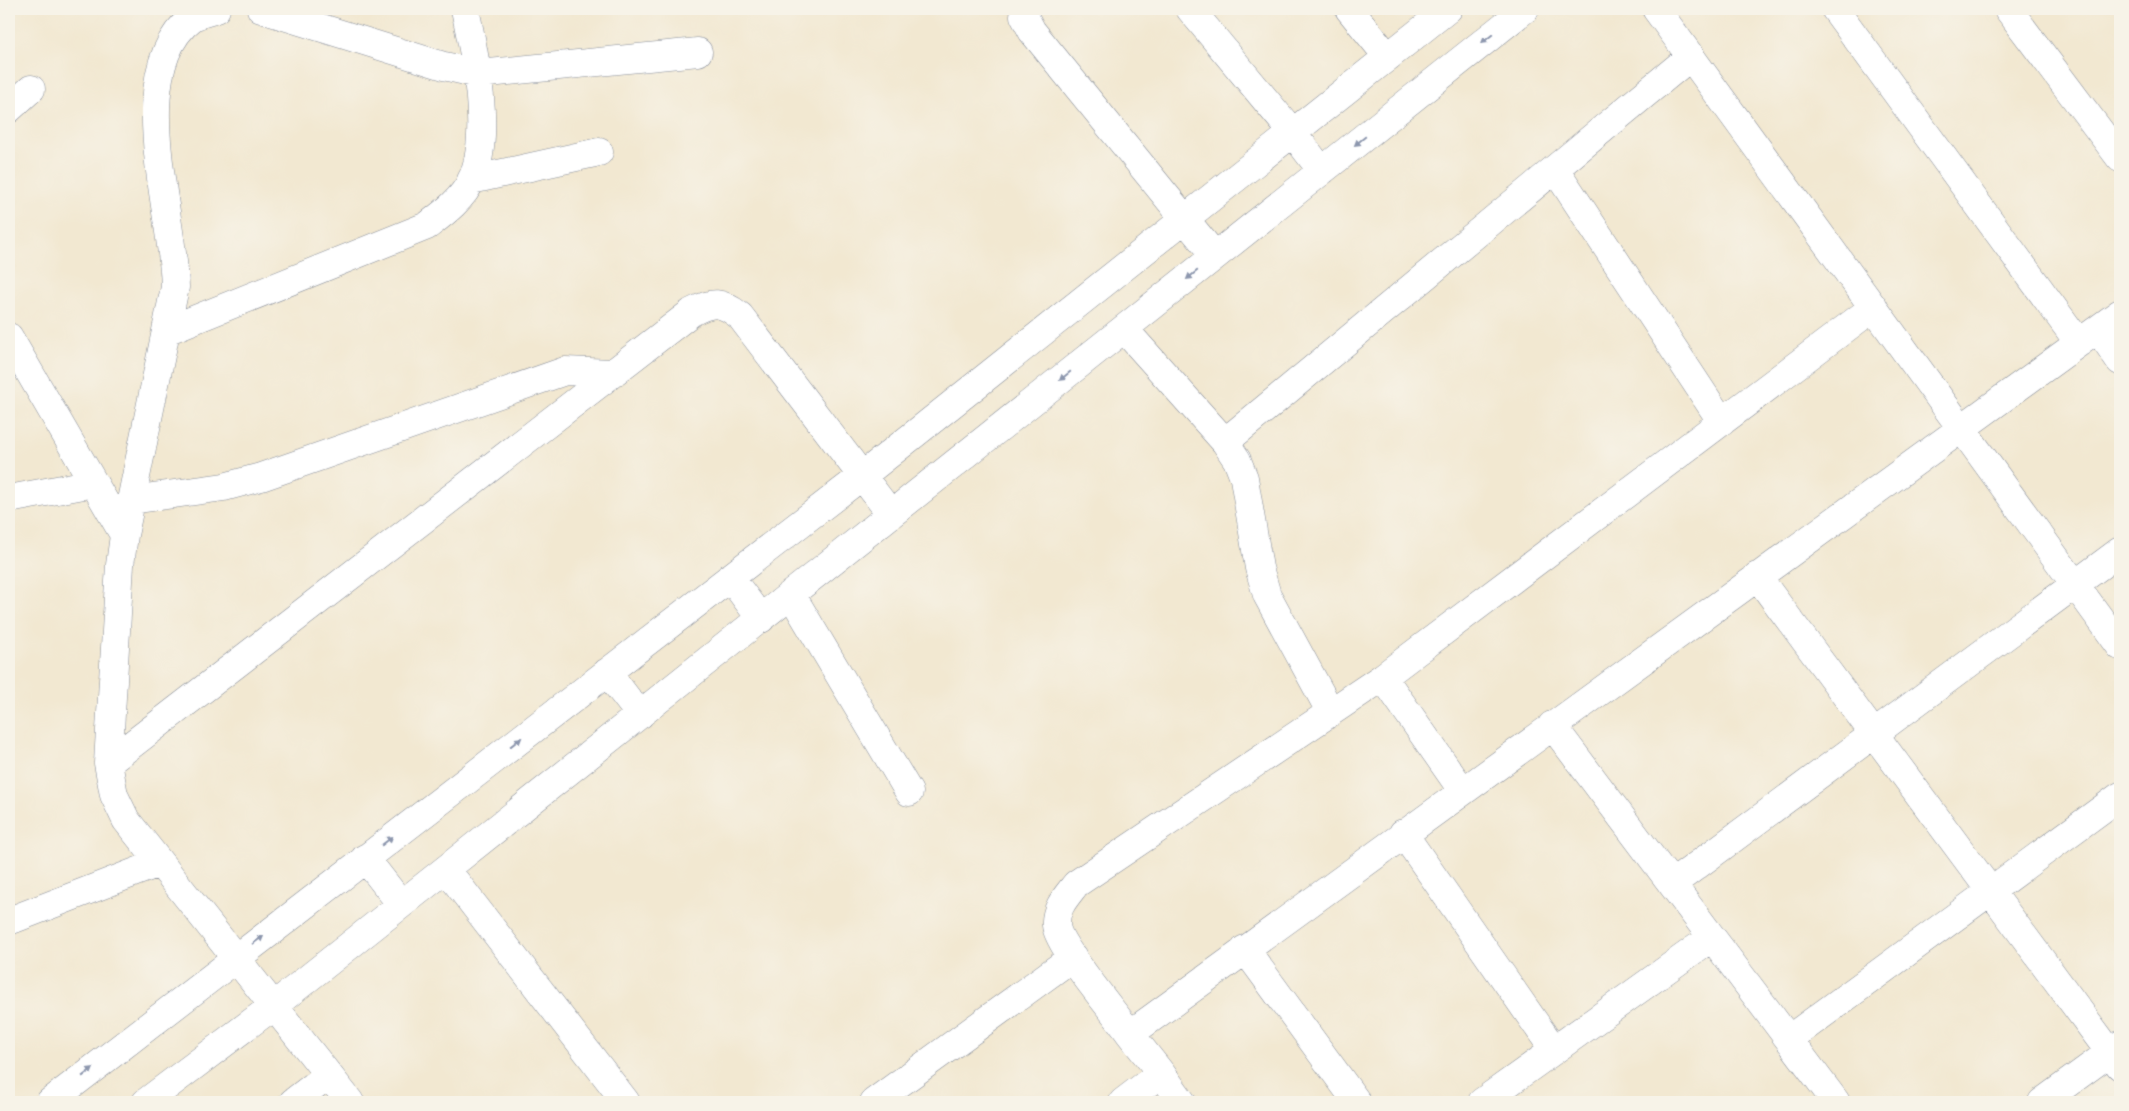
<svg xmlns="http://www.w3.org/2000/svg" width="2129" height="1111" font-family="Pangolin,sans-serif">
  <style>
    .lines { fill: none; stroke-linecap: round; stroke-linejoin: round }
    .minor-casing { stroke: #868c98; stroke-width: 29 }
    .minor { stroke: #fff; stroke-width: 28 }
    .oneway { fill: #8d97ae }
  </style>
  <rect width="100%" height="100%" fill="#f7f3e8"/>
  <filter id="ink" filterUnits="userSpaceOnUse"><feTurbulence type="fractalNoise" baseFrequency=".02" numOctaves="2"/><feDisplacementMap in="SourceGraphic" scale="10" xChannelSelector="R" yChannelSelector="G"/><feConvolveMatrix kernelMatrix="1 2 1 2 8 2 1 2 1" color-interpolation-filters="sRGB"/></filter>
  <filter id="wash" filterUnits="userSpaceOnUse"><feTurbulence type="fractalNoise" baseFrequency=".0096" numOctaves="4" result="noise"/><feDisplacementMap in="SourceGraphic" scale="20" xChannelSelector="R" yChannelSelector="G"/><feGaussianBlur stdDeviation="1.12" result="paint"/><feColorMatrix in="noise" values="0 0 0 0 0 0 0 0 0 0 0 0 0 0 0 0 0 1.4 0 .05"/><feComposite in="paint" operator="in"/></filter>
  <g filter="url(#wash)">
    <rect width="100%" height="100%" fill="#f2e8d1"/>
  </g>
  <g filter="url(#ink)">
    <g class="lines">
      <g class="minor-casing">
        <path id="minor" d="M216,9c-7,3 -18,5 -24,9 -69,53 -18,196 -17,269l-51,248 -4,30 -12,198 6,32 12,25 224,282
          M261,9l183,57 35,8 219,-22
          M1025,9l-1,7 8,15 183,225
          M1190,9l103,124 29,38
          M1349,9l39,48
          M1656,9l464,637
          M1835,9l244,334
          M2008,9l112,149
          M9,109l22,-20
          M1555,169l167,253
          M471,180l128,-28
          M1124,329l101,113 12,18 7,18 15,90 8,27 63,116
          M2098,329l22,32
          M166,331l261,-105c17,-13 36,-27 45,-47 20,-45 3,-123 -7,-170
          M9,337l115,198
          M1225,442l466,-386
          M9,499l85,-16
          M131,500l93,-13 37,-10 304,-106 47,2
          M1757,576l363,490
          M730,577l31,42
          M791,594l118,198
          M607,672l33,43
          M1383,677l79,113
          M1552,725l284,377
          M108,763l584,-451c21,-11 29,-11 48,4l151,198
          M1403,833l151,217
          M365,858l36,46
          M446,869l180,233
          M1672,884l448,-333
          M9,921l150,-58
          M1245,949l112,153
          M1130,1034c-14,-20 -73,-89 -74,-109 -1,-17 10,-28 20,-41l307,-207 491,-370
          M1789,1039l331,-243
          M1161,1073l21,29
          M50,1102l812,-626 586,-467
          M146,1102l126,-95 174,-138 1079,-860
          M293,1102l35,-27
          M874,1102l199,-145
          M1123,1102l38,-29 -31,-39 990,-721
          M1482,1102l230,-165
          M2042,1102l78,-57"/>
      </g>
      <use href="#minor" class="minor"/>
    </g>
    <defs><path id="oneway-solid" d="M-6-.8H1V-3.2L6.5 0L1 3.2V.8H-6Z" transform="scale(1.25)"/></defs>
    <g class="oneway">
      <use href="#oneway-solid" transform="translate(1487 39) rotate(141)"/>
      <use href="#oneway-solid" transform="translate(1360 141) rotate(141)"/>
      <use href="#oneway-solid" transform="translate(1192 275) rotate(141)"/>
      <use href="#oneway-solid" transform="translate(1065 376) rotate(141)"/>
      <use href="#oneway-solid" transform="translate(516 742) rotate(-38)"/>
      <use href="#oneway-solid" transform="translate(387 841) rotate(-38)"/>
      <use href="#oneway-solid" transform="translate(258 940) rotate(-37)"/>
      <use href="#oneway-solid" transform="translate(88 1072) rotate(-38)"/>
    </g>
  </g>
  <rect width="2129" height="1111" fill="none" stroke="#f7f3e8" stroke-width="30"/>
</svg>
